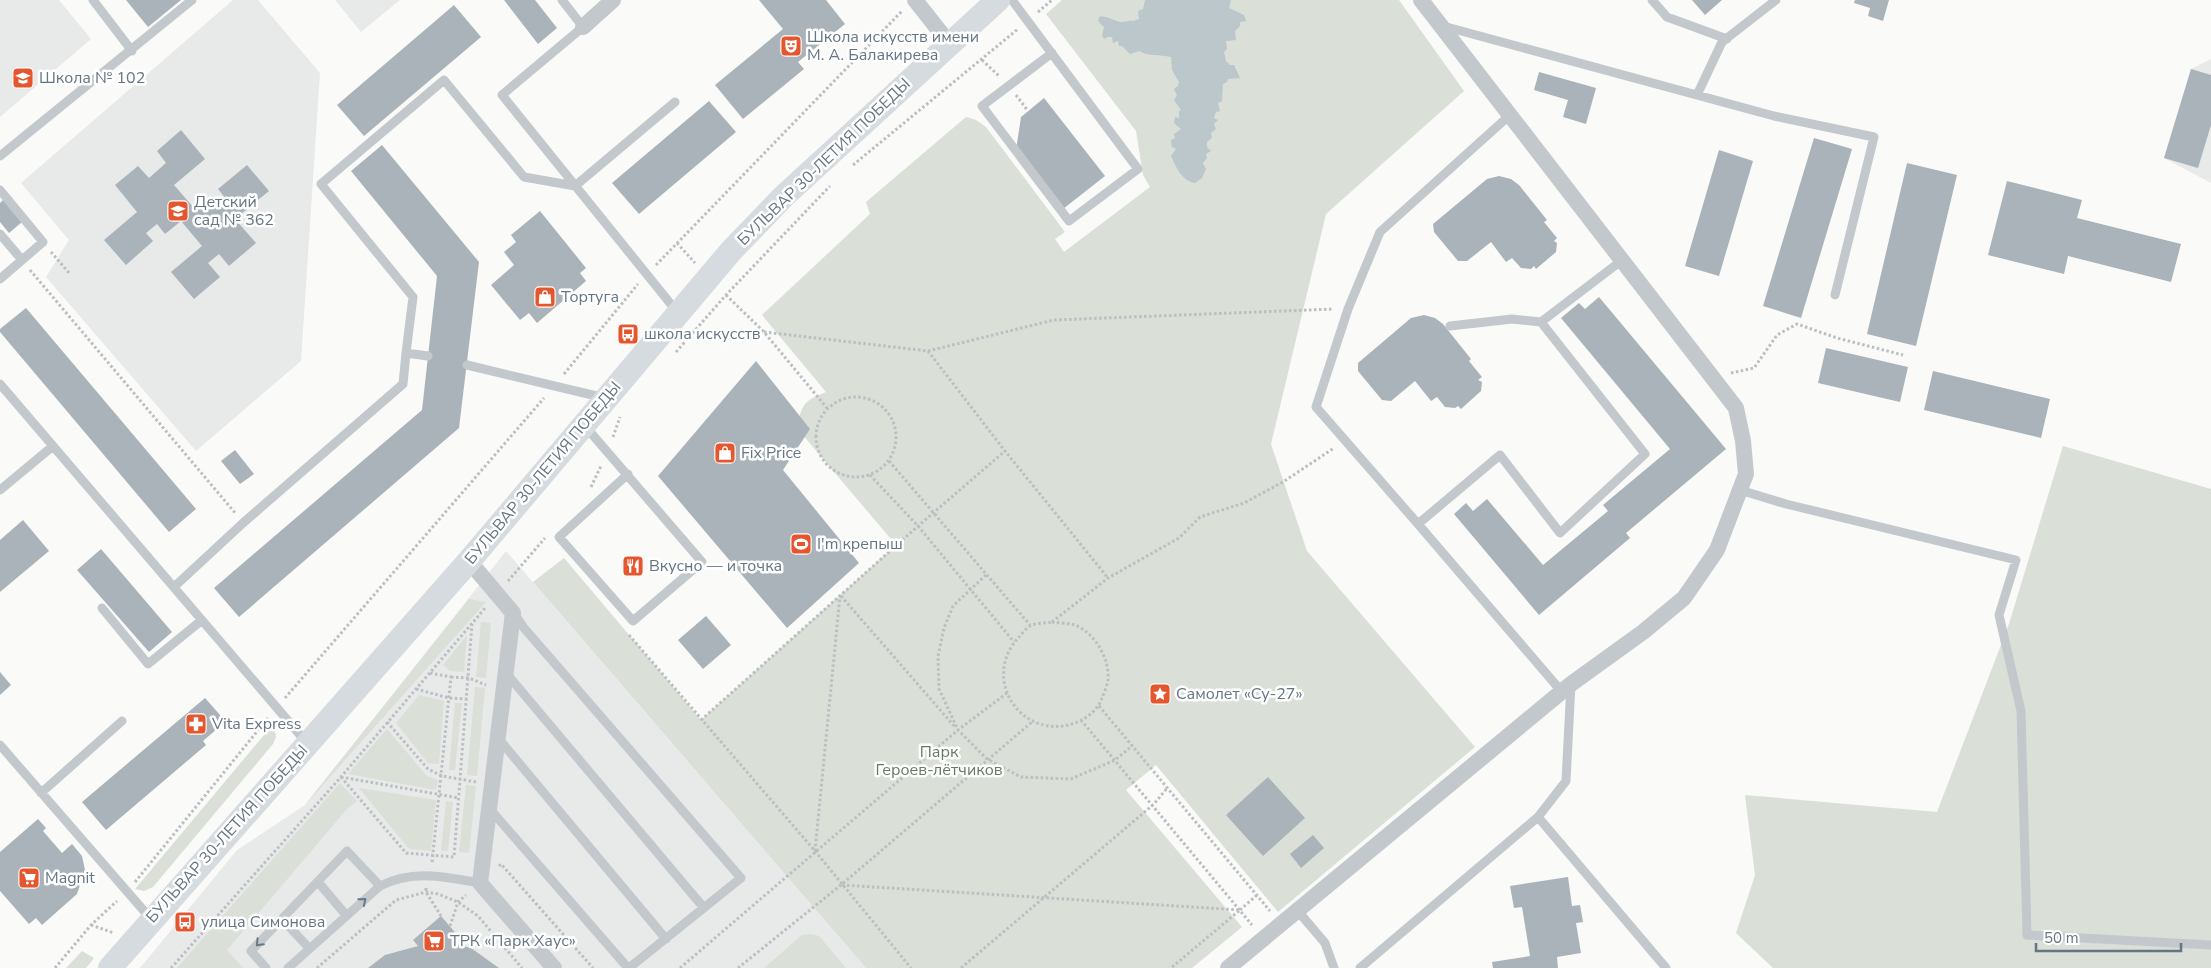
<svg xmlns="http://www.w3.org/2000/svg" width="2211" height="968" font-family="'Nunito Sans',sans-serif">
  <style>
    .built { fill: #e8e9e9 }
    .green { fill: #dadfd7 }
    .water { fill: #bbc7cb }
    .building { fill: #aab3b9 }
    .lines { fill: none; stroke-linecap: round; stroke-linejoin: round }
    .path { stroke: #bbbfc2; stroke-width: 3; stroke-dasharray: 2.5 2.5; stroke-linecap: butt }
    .service { stroke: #c3c8cc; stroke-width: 9 }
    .minor { stroke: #c3c8cc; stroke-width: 16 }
    .secondary { stroke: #d6dbdf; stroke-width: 24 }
    .oneway { stroke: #6a7a87 }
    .labels { text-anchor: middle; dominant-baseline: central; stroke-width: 5; stroke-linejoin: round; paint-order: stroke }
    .poi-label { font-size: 16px; fill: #657683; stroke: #fff; text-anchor: start }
    .street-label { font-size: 16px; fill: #657683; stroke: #fff }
    .park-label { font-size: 16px; fill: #687a64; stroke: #fff }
  </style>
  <rect width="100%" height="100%" fill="#fafaf8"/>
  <path class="built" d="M0,0h59l32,39 -91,78z
    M233,0h25l62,73 -19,288 -105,90 -150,-174 23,-37 -48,-57z
    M335,0h65l-39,32z
    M2211,59v124l-47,-25 27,-89z
    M506,551l360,417h-726l97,-118 68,-45z"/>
  <path class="green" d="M1062,0h337l65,91 -138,123 -55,230 36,107 168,196 -197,165 -122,-147 -30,25 116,137 -50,41h-326l-333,-386 31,-24 137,162 195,-175 -100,-118c8,-24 6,-25 30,-35l-64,-77 108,-101 -4,-12 100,-85 10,3 10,7 79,105 -10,7 9,13 86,-65 -7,-12 -7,-44 -90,-117z
    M2063,446l148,43v479h-438l-37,-35 19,-58 -10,-80 192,17 72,-188z
    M469,599l17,3 -181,203z
    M481,622l10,1 -5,55 -10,-1z
    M467,635l-3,37 -14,-1 -7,-6z
    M475,687l10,1 -8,88 -10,-1z
    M419,695l25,6 -5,63 -11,-1 -32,-40z
    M455,703h7l-7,67h-6z
    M274,723l2,14 -3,7 -120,143 -9,4 -9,-2z
    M387,729l40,47 11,4 -2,10 -88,-16z
    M340,783l17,18 -10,8 -120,141 16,18h-66z
    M466,785l10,1 -7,67 -10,-1z
    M359,788l77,12 -5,51 -22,-2z
    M446,801l7,1 -5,49h-7z
    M811,934l8,2 27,32h-82l38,-33z
    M82,951l12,7 -8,10h-20z"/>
  <path class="water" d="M1145,0h86l-2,8 15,7 2,6 -6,1v4l-5,5 1,9 -10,1 1,8 -3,3 2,9 4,4h4l6,13 -12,1 -1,3 -4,2 -1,17 -4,2 2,8 -4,1 -2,6 4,2 -4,4 2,5 -5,4 1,5 -5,4v5l4,4 -5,3 1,4 -4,5 3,6 -4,9 -7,5c-13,-2 -19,-16 -24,-27l5,-7 -4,-2 -1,-7 4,-2 -1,-4 7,-5 -7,-6 1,-6 4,1v-7l2,-1 -7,-10 3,-5 -3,-6 4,-3 1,-4 -7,-12 -1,-13c-11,-3 -22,0 -32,-6l-9,3 -8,-8h-3l-1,-5 -5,2 -1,-6h-5l-2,2 -3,-3 2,-9 -6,-6 1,-4c8,-2 14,4 22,5 5,0 7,-2 12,-1l6,-2 -1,-8 5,-2z"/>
  <path class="building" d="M126,0h55l-33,27z
    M504,0h31l22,28 -19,16z
    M759,0h67l19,24 -47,38 6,7 -61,50 -28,-34 68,-56z
    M1692,0h30l-17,15z
    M1855,0h34l-6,21 -15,-5 2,-8 -16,-5z
    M454,5l27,32 -117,99 -27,-31z
    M2191,69l20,6v50l-13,43 -34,-10z
    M1539,72l57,16 -10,36 -23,-7 5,-17 -34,-10z
    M1044,98l61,78 -42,33 -47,-59 5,-33z
    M709,101l27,31 -97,82 -27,-31z
    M181,130l24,29 -31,26 20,23 11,-10 9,10 12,-9 -8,-10 29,-24 22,26 -34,28 21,24 -27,23 -10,-12 -11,9 12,14 -26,22 -23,-27 31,-26 -21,-25 -16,13 -8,-10 -11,9 7,8 -27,24 -22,-25 33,-28 -22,-27 23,-19 11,12 17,-15 -9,-12z
    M1814,138l38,11 -51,169 -38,-12z
    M382,145l97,117 -20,166 -220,189 -25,-29 208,-178 15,-134 -86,-105z
    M1719,150l34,11 -34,115 -34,-10z
    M1907,163l50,12 -41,171 -49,-12z
    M1499,176l12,3 8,6 28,35 -3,2 13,16 -3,3 3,2 -1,9 -20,17 -2,-3 -3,3 -10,-1 -9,-10 -6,4 -15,-20 -24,19h-9l-24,-29 -1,-8 54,-45z
    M2007,181l75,19 -5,18 104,26 -10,38 -103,-26 -4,18 -76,-19z
    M4,199l18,23 -13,11 -9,-11v-19z
    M540,211l46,57 -6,5 6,8 -49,42 -8,-10 -9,7 -29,-35 23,-20 -10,-13 12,-10 -5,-7z
    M1599,297l127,152 -100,84 4,5 -91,77 -85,-101 12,-11 7,8 14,-12 56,66 65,-54 -5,-6 67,-56 -109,-131 18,-15 6,6z
    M26,308l170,201 -27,23 -169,-200v-3z
    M1424,315l11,3 8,6 28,35 -2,2 13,16 -4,3 4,2 -1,9 -20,18 -3,-3 -3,2 -10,-1 -8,-10 -6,4 -16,-20 -24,20 -9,-1 -24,-29v-8l53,-45z
    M1826,348l82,19 -8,35 -82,-19z
    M756,361l54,68 -27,41 76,93 -72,65 -129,-152z
    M1933,371l117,28 -9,39 -117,-28z
    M235,450l19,24 -14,10 -19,-23z
    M23,520l26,31 -49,41v-52z
    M101,549l71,83 -23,20 -72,-82z
    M706,616l25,29 -28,24 -25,-29z
    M0,672l11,13 -11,10z
    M205,698l15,17 -2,13 -15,13 3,4 -100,85 -24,-28z
    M1268,777l37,41 -42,38 -37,-41z
    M38,819l8,9 -3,3 19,22 10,-9 10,12 3,14 -8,24 -35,31 -6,-7 -7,6 -29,-33v-39z
    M1313,835l11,13 -23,20 -11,-14z
    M1568,877l4,29 8,-1 3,17 -7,1 5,30 -24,4 1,11h-65l-1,-6 38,-6 -8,-49 -8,1 -4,-22z
    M441,916l18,21 -7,6 19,5 28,20h-131l17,-13 33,-9 -5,-6z"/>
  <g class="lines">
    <path class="path" d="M1038,12l14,-12
      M982,60l17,16
      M1016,95l12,16
      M853,165l165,-136
      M677,243l18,20
      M51,252l19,22
      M656,265l246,-254
      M30,270l206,244
      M726,295l38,37 63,76
      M764,332l164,19 126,-31 280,-11
      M928,351l77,100 103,127
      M676,352l50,-57 104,-109
      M1731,373l23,-5 23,-33 20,-11 40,14 66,17
      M564,374l74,-90
      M816 437a40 40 0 1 1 80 0a40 40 0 1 1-80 0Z
      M613,437l7,-20
      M889,461l141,164
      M870,475l48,51 96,116
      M591,487l10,-21
      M986,575l-33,31 -9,22 -6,28 1,33 19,41 29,29 34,18 50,2 44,-19 17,-14
      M508,581l37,-43
      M841,596l114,131
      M1052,622l56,-44 71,-40 21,-21 44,-14 39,-21 51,-34
      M1052,622c7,1 16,1 23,3 20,8 35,34 33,55 -1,6 -4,13 -6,18 -4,12 -16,21 -27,25 -54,19 -95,-45 -56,-86 3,-3 7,-9 11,-11 5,-3 16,-3 22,-4z
      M629,635l186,216 96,117
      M430,673l21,4 -19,186
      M451,677l18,1 17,7
      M416,689l33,9 18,1
      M285,698l259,-300
      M1099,706l171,205
      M701,720l217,-194 87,-75
      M1081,720l171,205
      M387,722l41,47 14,7 34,6
      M341,777l65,76 48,4 18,-233
      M341,777l118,21
      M815,851l25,-255
      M499,866l2,-2 92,104
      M135,882l133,-164
      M842,885l398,25 -69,58
      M426,888v4l15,24
      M1240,910l17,-15
      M91,925l23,8
      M450,926l8,-24 8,-7
      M55,968l36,-43 26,-24
      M171,968l170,-191 145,-170
      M317,968l79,-68 30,-8 12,2 20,8 20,14 44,52
      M680,968l278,-238 49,-37
      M738,968l103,-83 191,-163
      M961,968l193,-164 14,-17"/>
    <path class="service" d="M93,0l39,51
      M562,0l21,27 -81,68 176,218
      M1012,0l126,169 -69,52 -87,-115 70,-53
      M1652,0l15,17 60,22
      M1443,26l331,90 100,21 -39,158
      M1697,95l25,-53 54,-42
      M0,156l192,-156
      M0,190l43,52 -43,37
      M0,234l22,26
      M1541,322l80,-61
      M1450,326l62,-7 29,3 104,132 -85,79 -60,-78 -82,69 -102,-117 32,-98 32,-77 131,-118
      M406,353l7,-56 -92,-113 123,-104 80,97 51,9 100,-84
      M467,365l138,33
      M0,384l307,359
      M585,426l117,136 -69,59 -74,-84 69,-63
      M0,490l53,-44
      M1740,490l46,14 230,56 -17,55 22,96 6,224 184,10
      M1418,524l144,168
      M174,587l69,-64 160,-139 3,-31 22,3
      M102,608l46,56 54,-44
      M514,613l10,15 217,250 -112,90
      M506,673l198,235
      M498,738l168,201
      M0,745l151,174
      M41,793l81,-72
      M489,808l139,160
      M1538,817l128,151
      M318,882l28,33
      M380,886c34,-17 64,-9 100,-3
      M1297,910l28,33 9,25
      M282,919l27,29
      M266,968l-15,-17 96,-100 33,35 -92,82
      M1360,968l178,-151 28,-36 5,-97"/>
    <path class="minor" d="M915,0l34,43
      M583,27l30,-27
      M469,561l44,52 -33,270 74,85
      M1228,968l343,-284 72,-52 41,-34 33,-48 29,-76 -3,-33 -7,-33 -315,-408"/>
    <path class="secondary" d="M110,968l359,-407 262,-310 53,-55 214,-196"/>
  </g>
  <defs><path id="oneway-chevron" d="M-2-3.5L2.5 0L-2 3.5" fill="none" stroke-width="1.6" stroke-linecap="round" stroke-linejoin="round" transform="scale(1.25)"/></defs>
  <g class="oneway">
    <use href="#oneway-chevron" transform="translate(363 901) rotate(-40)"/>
    <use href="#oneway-chevron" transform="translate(259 943) rotate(134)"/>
  </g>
  <defs>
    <g id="theatre-square" transform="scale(1.125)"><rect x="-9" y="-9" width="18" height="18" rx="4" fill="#e4572e" stroke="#fff"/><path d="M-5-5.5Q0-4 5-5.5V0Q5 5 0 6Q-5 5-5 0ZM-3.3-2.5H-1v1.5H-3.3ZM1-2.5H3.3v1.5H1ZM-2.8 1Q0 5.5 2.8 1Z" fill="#fff"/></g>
    <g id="school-square" transform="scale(1.125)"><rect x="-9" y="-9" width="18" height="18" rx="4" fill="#e4572e" stroke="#fff"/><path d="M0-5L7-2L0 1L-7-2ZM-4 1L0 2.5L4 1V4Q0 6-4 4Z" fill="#fff"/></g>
    <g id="shop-square" transform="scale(1.125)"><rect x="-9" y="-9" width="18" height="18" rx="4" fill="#e4572e" stroke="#fff"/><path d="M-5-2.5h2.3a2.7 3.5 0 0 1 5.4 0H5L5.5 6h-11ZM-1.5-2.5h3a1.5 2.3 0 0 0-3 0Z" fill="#fff"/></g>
    <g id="bus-square" transform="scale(1.125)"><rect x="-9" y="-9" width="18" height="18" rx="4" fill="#e4572e" stroke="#fff"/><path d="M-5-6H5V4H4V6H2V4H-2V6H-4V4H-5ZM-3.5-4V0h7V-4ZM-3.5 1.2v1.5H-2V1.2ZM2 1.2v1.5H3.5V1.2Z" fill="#fff"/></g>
    <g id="stadium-square" transform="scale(1.125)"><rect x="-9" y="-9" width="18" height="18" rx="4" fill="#e4572e" stroke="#fff"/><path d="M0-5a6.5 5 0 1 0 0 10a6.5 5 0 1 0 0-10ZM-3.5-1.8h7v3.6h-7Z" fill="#fff"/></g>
    <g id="restaurant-square" transform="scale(1.125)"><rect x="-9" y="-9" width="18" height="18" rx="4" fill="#e4572e" stroke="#fff"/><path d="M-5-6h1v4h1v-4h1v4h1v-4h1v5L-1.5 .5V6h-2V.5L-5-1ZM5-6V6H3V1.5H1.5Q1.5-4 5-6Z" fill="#fff"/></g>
    <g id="sight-square" transform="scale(1.125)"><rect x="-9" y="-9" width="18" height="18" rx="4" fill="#e4572e" stroke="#fff"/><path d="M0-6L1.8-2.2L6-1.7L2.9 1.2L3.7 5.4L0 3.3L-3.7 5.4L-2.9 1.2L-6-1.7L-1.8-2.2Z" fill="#fff"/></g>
    <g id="pharmacy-square" transform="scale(1.125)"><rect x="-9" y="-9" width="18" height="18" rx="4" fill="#e4572e" stroke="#fff"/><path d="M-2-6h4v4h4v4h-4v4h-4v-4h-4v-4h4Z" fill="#fff"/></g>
    <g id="supermarket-square" transform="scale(1.125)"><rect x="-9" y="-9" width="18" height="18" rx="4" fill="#e4572e" stroke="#fff"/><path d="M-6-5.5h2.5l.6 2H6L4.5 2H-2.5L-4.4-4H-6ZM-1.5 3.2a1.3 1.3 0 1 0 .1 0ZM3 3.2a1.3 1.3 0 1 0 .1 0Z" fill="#fff"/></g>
  </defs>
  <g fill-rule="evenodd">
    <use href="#theatre-square" x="791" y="46"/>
    <use href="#school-square" x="23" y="78"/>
    <use href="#school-square" x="178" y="211"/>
    <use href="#shop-square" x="545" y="297"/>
    <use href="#bus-square" x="628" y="334"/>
    <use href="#shop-square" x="725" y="453"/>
    <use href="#stadium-square" x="801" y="544"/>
    <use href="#restaurant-square" x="633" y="566"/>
    <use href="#sight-square" x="1160" y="694"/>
    <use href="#pharmacy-square" x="196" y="724"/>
    <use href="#supermarket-square" x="29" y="878"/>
    <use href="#bus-square" x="185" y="922"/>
    <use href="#supermarket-square" x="434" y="941"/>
  </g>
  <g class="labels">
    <g class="poi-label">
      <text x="807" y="37">Школа искусств имени<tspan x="807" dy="18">М. А. Балакирева</tspan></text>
      <text x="39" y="78">Школа № 102</text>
      <text x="194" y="202">Детский<tspan x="194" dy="18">сад № 362</tspan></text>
      <text x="561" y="297">Тортуга</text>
      <text x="644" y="334">школа искусств</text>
      <text x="741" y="453">Fix Price</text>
      <text x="817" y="544">I'm крепыш</text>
      <text x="649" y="566">Вкусно — и точка</text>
      <text x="1176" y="694">Самолет «Су-27»</text>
      <text x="212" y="724">Vita Express</text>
      <text x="45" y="878">Magnit</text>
      <text x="201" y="922">улица Симонова</text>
      <text x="450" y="941">ТРК «Парк Хаус»</text>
    </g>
    <g class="street-label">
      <text transform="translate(824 162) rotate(-44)">БУЛЬВАР 30-ЛЕТИЯ ПОБЕДЫ</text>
      <text transform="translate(543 473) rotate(-50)">БУЛЬВАР 30-ЛЕТИЯ ПОБЕДЫ</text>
      <text transform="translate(227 834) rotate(-48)">БУЛЬВАР 30-ЛЕТИЯ ПОБЕДЫ</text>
    </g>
    <g class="park-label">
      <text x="939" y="752">Парк<tspan x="939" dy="18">Героев-лётчиков</tspan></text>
    </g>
  </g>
  <path d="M2036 943v8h145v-8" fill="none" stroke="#657683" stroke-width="2.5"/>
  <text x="2044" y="943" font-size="15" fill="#657683" stroke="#ffffff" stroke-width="4" paint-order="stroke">50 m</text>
</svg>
